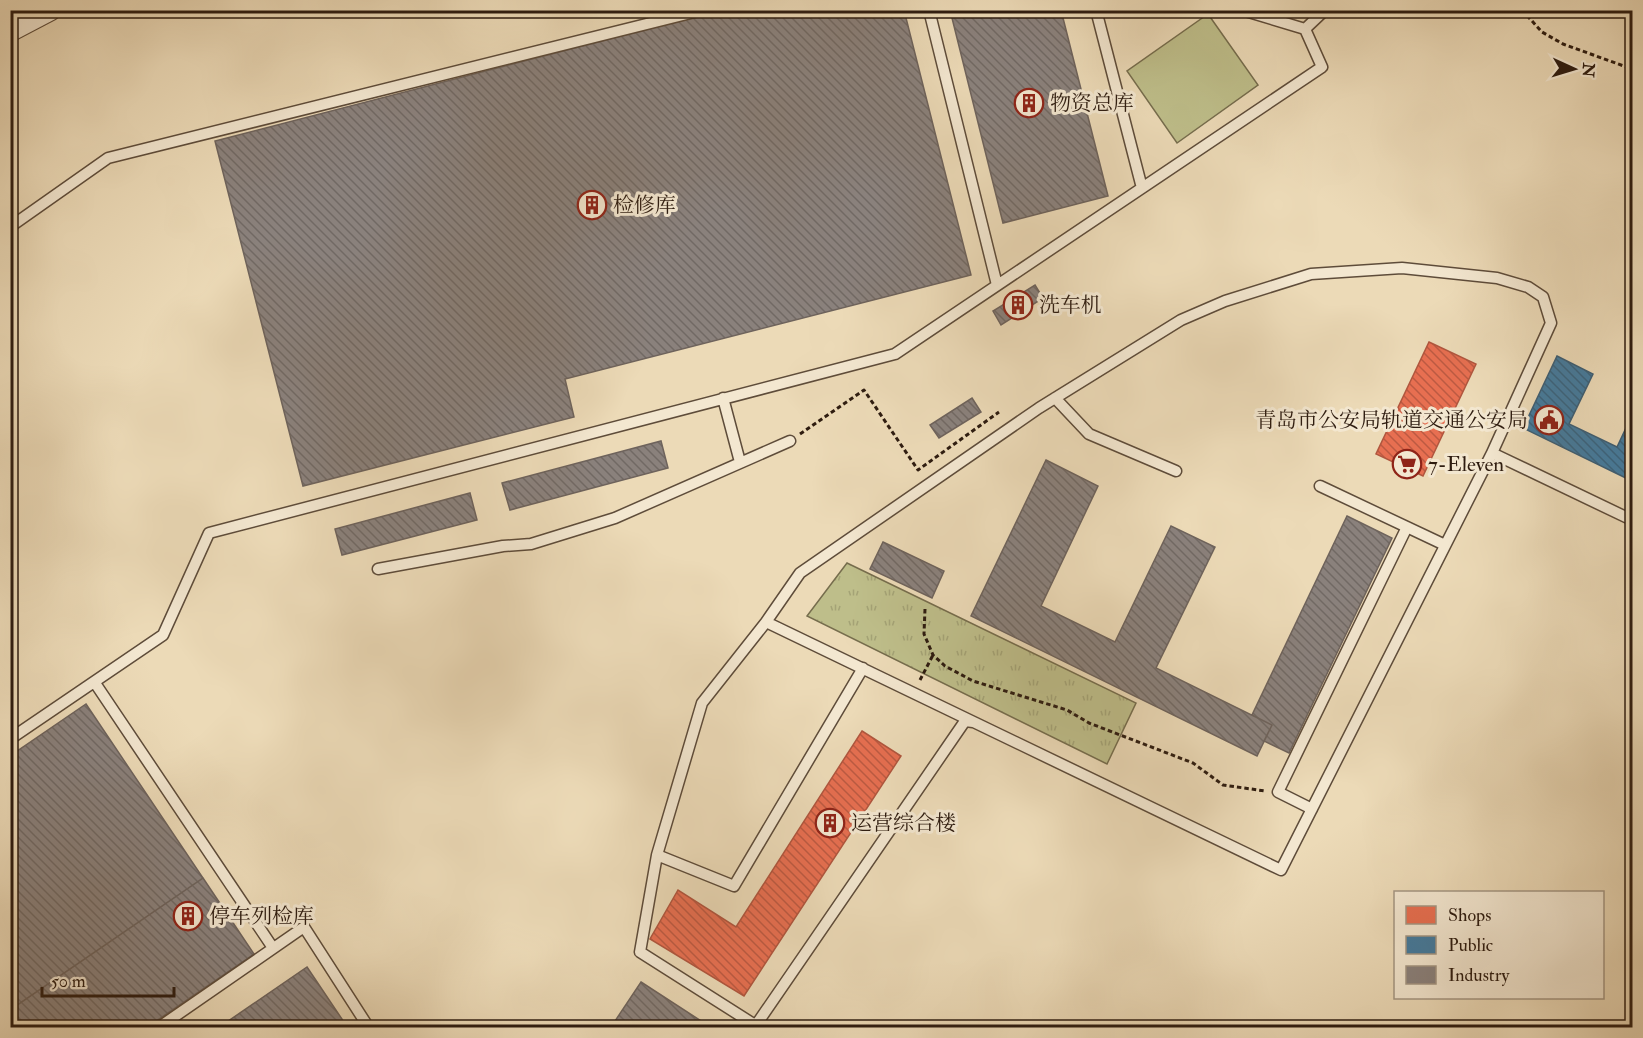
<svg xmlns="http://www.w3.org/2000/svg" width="1643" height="1038" font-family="'IM FELL Double Pica','Noto Serif SC',serif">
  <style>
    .grass { fill: url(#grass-tufts); stroke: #766d4d; stroke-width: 1.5 }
    .pitch { fill: #bebe8a; stroke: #766d4d; stroke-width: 1.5 }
    .shops { fill: url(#shops-back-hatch); stroke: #b0563e; stroke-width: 1.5 }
    .public { fill: url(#public-back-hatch); stroke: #3e5e73; stroke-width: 1.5 }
    .industry { fill: url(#industry-back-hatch); stroke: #6e635c; stroke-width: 1.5 }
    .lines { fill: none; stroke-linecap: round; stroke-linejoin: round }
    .service-casing { stroke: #5e4c3a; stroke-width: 13 }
    .minor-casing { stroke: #5e4c3a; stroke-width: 23 }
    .path { stroke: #2e1c10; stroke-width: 3; stroke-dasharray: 4.5 3; stroke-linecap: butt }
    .service { stroke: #f3e7d0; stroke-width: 10 }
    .minor { stroke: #f3e7d0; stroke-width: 21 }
    .labels { text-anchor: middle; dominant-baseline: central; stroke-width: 6; stroke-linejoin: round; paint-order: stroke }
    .poi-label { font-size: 21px; fill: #2e1c10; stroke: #f3e7d0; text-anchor: start }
  </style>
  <defs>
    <pattern id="grass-tufts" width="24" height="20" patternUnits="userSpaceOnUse" patternTransform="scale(1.5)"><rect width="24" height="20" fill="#bebe8a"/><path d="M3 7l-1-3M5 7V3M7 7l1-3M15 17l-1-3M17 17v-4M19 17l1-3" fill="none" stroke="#a4a376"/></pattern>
    <pattern id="shops-back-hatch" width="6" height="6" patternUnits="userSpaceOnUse" patternTransform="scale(1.5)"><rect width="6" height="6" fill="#e76f51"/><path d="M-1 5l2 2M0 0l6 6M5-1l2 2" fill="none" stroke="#bc5a42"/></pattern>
    <pattern id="public-back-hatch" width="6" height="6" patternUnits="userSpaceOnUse" patternTransform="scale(1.5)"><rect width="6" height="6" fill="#457b9d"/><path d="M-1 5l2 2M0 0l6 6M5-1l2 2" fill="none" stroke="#3a647f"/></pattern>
    <pattern id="industry-back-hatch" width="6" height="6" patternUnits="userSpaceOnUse" patternTransform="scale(1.5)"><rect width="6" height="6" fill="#8a817c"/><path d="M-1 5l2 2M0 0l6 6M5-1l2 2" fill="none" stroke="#716964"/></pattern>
  </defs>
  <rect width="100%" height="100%" fill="#ecdab7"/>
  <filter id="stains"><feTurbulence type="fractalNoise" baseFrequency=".00333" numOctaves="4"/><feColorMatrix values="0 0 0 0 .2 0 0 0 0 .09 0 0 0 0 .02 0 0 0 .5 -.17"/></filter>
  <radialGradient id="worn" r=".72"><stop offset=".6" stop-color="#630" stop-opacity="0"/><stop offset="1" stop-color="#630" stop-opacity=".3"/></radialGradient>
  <path class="grass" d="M847,563l289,140 -29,61 -300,-148z"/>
  <path class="pitch" d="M1208,14l50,71 -81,58 -50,-72z"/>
  <path class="shops" d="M1429,342l47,22 -53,112 -47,-22z
    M862,731l39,25 -157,240 -94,-57 28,-49 58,37z"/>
  <path class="public" d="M1557,356l36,18 -24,50 48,23 15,-32v66l-109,-53z"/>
  <path class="industry" d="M722,10h182l67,265 -406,104 9,38 -271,69 -88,-345z
    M950,10h111l47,186 -105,27z
    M1035,285l8,13 -42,27 -8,-14z
    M972,398l9,14 -42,26 -9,-13z
    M661,441l7,27 -158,42 -8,-27z
    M1046,460l52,26 -57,120 74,36 56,-116 44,21 -59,121 116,57 -15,31 -286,-140z
    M470,493l7,27 -135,35 -7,-26z
    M1347,516l45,22 -103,215 -25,-12 8,-16 -20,-10z
    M883,542l61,29 -12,27 -62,-29z
    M86,704l117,174 -193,132v-254z
    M203,878l51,76 -108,74h-136v-18z
    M307,967l41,61h-130z
    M641,982l71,46h-87l-10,-7z"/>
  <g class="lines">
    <g class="service-casing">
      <path id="service" d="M929,10l68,275
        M1096,10l46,178
        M1242,10l63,19
        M10,227l98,-69 595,-148
        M723,398l17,64
        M1055,398l34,36 87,37
        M1320,486l125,59
        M378,569l125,-23 28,-2 84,-26 175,-77
        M766,622l515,248 211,-417 140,67
        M95,683l178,265
        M10,739l153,-104 46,-102 686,-179 427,-287 -17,-38 20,-19
        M1312,809l-34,-17 129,-265
        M657,855l45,-152 64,-81 34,-49 239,-165 142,-88 44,-19 86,-27 91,-6 95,10 31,9 15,10 8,26 -59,130
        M755,1025l-115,-73 17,-97 77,31 129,-218
        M158,1028l146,-101 65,101
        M754,1028l211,-307 8,1"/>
    </g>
    <g class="minor-casing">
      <path id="minor" d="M10,31l40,-21"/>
    </g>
    <path class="path" d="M1522,10l20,22 21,12 69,25
      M800,434l64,-44 54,80 81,-58
      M925,609l-1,25 9,21 12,11 28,15 94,29 22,13 104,40 30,22 42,6
      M920,680l13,-25"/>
    <use href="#service" class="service"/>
    <use href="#minor" class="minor"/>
  </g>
  <defs>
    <g id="building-ring" transform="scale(1.5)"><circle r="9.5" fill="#f3e7d0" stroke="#8f2418" stroke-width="1.5"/><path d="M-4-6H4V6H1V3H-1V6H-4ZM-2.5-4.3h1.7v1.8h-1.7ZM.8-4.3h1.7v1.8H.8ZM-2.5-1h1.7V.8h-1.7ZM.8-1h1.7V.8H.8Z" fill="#8f2418"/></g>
    <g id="civic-ring" transform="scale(1.5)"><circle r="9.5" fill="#f3e7d0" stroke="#8f2418" stroke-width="1.5"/><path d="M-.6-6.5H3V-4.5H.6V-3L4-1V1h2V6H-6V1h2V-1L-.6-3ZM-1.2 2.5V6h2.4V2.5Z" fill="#8f2418"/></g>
    <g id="supermarket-ring" transform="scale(1.5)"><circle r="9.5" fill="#f3e7d0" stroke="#8f2418" stroke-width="1.5"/><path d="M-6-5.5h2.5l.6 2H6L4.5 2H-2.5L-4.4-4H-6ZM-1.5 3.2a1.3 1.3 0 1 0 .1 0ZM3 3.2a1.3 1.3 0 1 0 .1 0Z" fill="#8f2418"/></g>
  </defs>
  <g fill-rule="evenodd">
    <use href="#building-ring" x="1029" y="103"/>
    <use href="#building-ring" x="592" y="205"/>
    <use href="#building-ring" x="1018" y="305"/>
    <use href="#civic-ring" x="1549" y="420"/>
    <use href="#supermarket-ring" x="1407" y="464"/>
    <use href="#building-ring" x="830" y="823"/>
    <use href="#building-ring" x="188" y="916"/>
  </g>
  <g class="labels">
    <g class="poi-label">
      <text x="1050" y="103">物资总库</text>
      <text x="613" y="205">检修库</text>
      <text x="1039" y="305">洗车机</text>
      <text x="1528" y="420" text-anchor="end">青岛市公安局轨道交通公安局</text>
      <text x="1428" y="464">7-Eleven</text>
      <text x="851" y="823">运营综合楼</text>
      <text x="209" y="916">停车列检库</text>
    </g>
  </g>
  <rect width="1643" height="1038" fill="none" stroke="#ecdab7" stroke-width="36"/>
  <rect x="12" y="12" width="1619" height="1014" fill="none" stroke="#2e1c10" stroke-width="3"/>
  <rect x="18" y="18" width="1607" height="1002" fill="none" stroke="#2e1c10" stroke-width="1.5"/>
  <rect x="1394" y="891" width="210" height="108" fill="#f3e7d0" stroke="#a49683" stroke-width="1.5"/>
  <rect x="1406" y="906" width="30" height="18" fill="#e76f51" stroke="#a49683" stroke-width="1.5"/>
  <text x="1448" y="921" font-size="18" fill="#2e1c10">Shops</text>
  <rect x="1406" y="936" width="30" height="18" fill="#457b9d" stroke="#a49683" stroke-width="1.5"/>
  <text x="1448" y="951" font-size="18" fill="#2e1c10">Public</text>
  <rect x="1406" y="966" width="30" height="18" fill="#8a817c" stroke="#a49683" stroke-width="1.5"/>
  <text x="1448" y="981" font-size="18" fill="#2e1c10">Industry</text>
  <g transform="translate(1574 69) rotate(94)" stroke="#f3e7d0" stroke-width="4.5" paint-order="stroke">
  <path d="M0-4.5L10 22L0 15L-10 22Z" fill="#2e1c10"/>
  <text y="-9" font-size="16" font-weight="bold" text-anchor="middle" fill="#2e1c10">N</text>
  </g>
  <path d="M42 987v9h132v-9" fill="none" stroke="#2e1c10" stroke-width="3"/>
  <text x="51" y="987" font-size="18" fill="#2e1c10" stroke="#f3e7d0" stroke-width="4.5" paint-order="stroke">50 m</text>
  <rect width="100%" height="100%" filter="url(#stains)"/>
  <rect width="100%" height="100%" fill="url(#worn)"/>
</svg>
